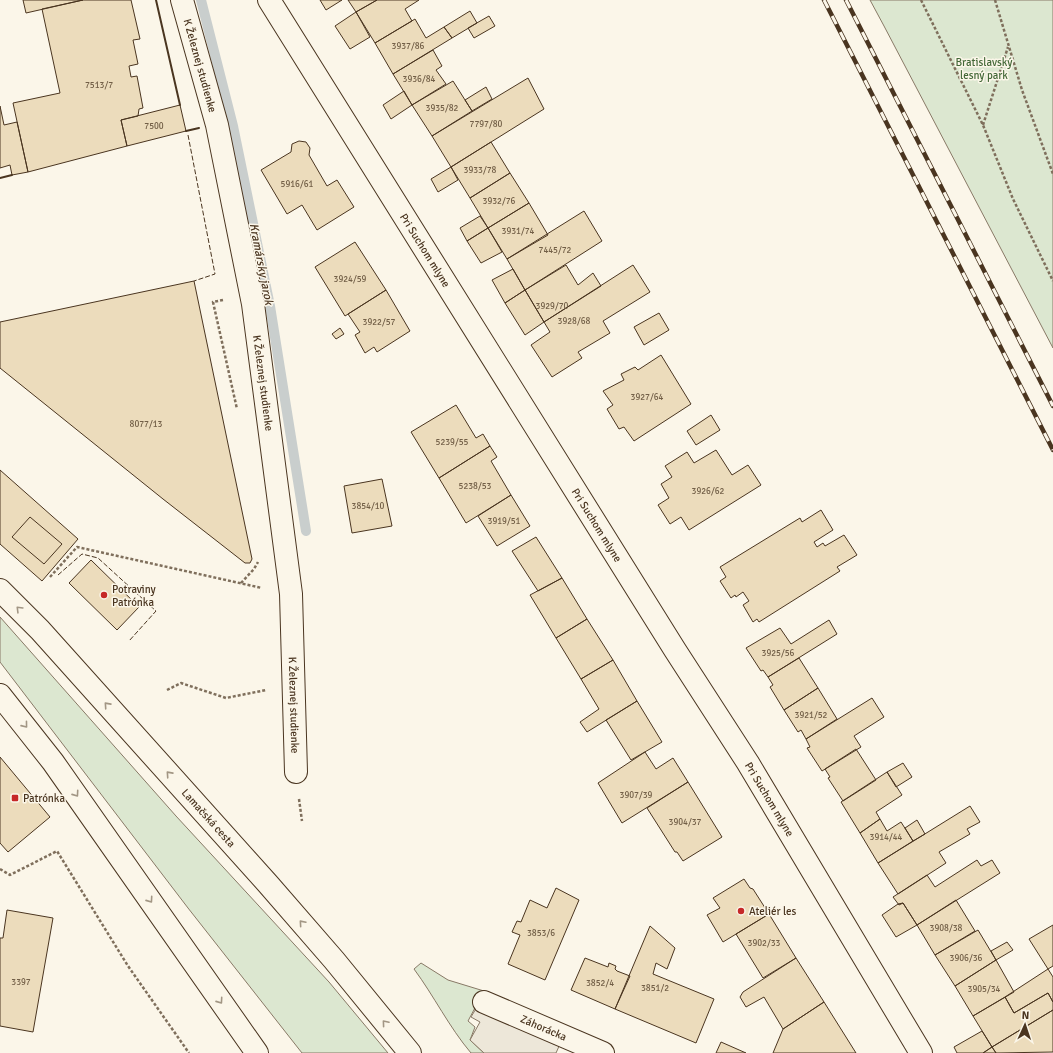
<svg xmlns="http://www.w3.org/2000/svg" width="1053" height="1053" font-family="Signika,sans-serif">
  <style>
    .green { fill: #dce7d0; stroke: #887966 }
    .parking { fill: #ede7d9; stroke: #887966 }
    .lines { fill: none; stroke-linecap: round; stroke-linejoin: round }
    .stream { stroke: #c9cecd; stroke-width: 10 }
    .building { fill: #ecdcbc; stroke: #4a3520 }
    .minor-casing { stroke: #4a3520; stroke-width: 24 }
    .primary-casing { stroke: #4a3520; stroke-width: 24 }
    .path { stroke: #7f6f5c; stroke-width: 2.5; stroke-dasharray: 3 2; stroke-linecap: butt }
    .minor { stroke: #fbf6e9; stroke-width: 22 }
    .primary { stroke: #fbf6e9; stroke-width: 22 }
    .rail-casing { stroke: #4a3520; stroke-width: 4.5 }
    .rail { stroke: #fbf6e9; stroke-width: 3; stroke-dasharray: 9; stroke-linecap: butt }
    .fence { stroke: #4a3520; stroke-width: 1; stroke-dasharray: 5 2; stroke-linecap: butt }
    .wall { stroke: #4a3520; stroke-width: 2 }
    .oneway { stroke: #a29684 }
    .poi-dot { fill: #c62828; stroke: #fbf6e9; stroke-width: 1.5 }
    .labels { text-anchor: middle; dominant-baseline: central; stroke-width: 3; stroke-linejoin: round; paint-order: stroke }
    .number-label { font-size: 9px; fill: #725f47 }
    .park-label { font-size: 11px; fill: #436837; stroke: #fbf6e9 }
    .street-label { font-size: 11px; fill: #4a3520; stroke: #fbf6e9 }
    .poi-label { font-size: 11px; fill: #4a3520; stroke: #fbf6e9; text-anchor: start }
    .water-label { font-size: 12px; font-style: italic; fill: #4a3520; stroke: #fbf6e9 }
  </style>
  <rect width="100%" height="100%" fill="#fbf6e9"/>
  <path class="green" d="M870,0h183v348l-169,-322z
    M0,617l176,199 153,166 59,71h-86l-114,-145 -188,-246z
    M421,963l27,17 36,11 -16,30 7,6 -5,13 14,13h-13c-22,-26 -37,-57 -57,-84z"/>
  <path class="parking" d="M477,1007l83,37 -4,9h-72l-14,-13 10,-18 -9,-5z"/>
  <g class="lines">
    <path class="stream" d="M201,0l32,126 37,180 36,225"/>
  </g>
  <path class="building" d="M23,0h60l-57,13z
    M83,0h48l9,39 -7,1 5,24 -9,2 2,11 6,-1 6,32 -4,1 -1,7 -17,4 6,26 -99,26 -15,-69 47,-10 -18,-84z
    M320,0h22l-16,10z
    M348,0h29l-21,12z
    M377,0h42l-14,9 7,12 -37,22 -19,-31z
    M470,11l7,12 -25,15 -8,-11z
    M356,12l14,25 -20,12 -15,-23z
    M489,16l6,10 -21,12 -6,-10z
    M415,19l11,19 18,-11 8,11 -59,36 -18,-31z
    M433,50l9,16 -6,4 10,14 -34,21 -19,-31z
    M528,78l16,31 -93,58 -19,-31z
    M453,81l19,30 -40,25 -20,-31z
    M486,87l6,12 -20,12 -7,-11z
    M404,91l8,14 -21,14 -8,-14z
    M180,105l6,26 -59,15 -6,-26z
    M0,106l4,19 13,-3 11,50 -16,3 -2,-10 -10,3z
    M299,141l7,1 4,6 -1,7 18,31 10,-6 17,27 -37,23 -15,-25 -15,9 -26,-44 30,-18 1,-8z
    M491,142l19,31 -40,25 -19,-31z
    M451,167l7,13 -20,12 -7,-13z
    M510,173l19,30 -41,25 -18,-30z
    M529,203l19,32 -41,24 -19,-31z
    M584,211l18,30 -77,49 -18,-31z
    M480,216l8,12 -21,13 -7,-13z
    M488,228l14,24 -21,11 -14,-22z
    M355,242l31,48 -41,26 -30,-49z
    M566,265l12,20 15,-12 8,13 -57,36 -19,-32z
    M633,265l17,27 -47,29 7,12 -32,19 4,6 -30,19 -21,-32 19,-13 -6,-10z
    M513,269l12,21 -20,13 -13,-23z
    M194,281l58,278 -2,4h-5l-82,-64 -163,-131v-46z
    M386,290l24,41 -33,21 -3,-5 -9,6 -10,-18 5,-3 -12,-18z
    M525,290l19,32 -19,13 -20,-32z
    M659,313l10,17 -25,15 -10,-18z
    M340,328l4,6 -8,5 -4,-5z
    M661,355l30,49 -57,37 -10,-14 -5,2 -12,-20 6,-4 -10,-14 21,-11 -3,-6 14,-7 3,3z
    M456,405l20,33 7,-4 7,12 -51,32 -28,-46z
    M711,415l9,15 -24,15 -9,-14z
    M490,446l7,11 -6,4 20,34 -45,28 -27,-45z
    M716,450l16,25 16,-10 13,20 -72,45 -8,-13 -11,7 -12,-19 11,-7 -8,-14 11,-7 -7,-11 22,-14 7,11z
    M0,470l78,69 -36,42 -42,-37z
    M382,479l10,47 -40,7 -8,-47z
    M511,495l19,31 -33,20 -19,-30z
    M821,510l12,20 -19,12 3,5 6,-4 2,3 19,-11 13,20 -20,12 3,4 -81,51 -2,-3 -4,3 -10,-17 6,-4 -6,-9 -7,5 -1,-2 -4,3 -11,-17 6,-4 -6,-10 80,-49 2,4z
    M30,517l32,27 -18,20 -32,-27z
    M536,537l26,41 -24,13 -26,-40z
    M91,560l48,47 -22,23 -48,-47z
    M562,578l25,41 -31,19 -26,-43z
    M587,619l26,41 -32,19 -25,-41z
    M829,620l8,14 -69,43 -5,-7 -2,1 -15,-23 34,-20 11,16z
    M799,658l19,30 -34,22 -14,-23 3,-2 -5,-8z
    M613,660l24,41 -50,31 -7,-10 19,-13 -18,-30z
    M818,688l19,31 -31,20 -5,-9 -3,2 -14,-22z
    M872,698l12,19 -30,19 7,11 -39,24 -15,-23 3,-1 -4,-8z
    M637,701l25,41 -31,18 -25,-40z
    M856,749l20,31 -33,21 -15,-23 2,-1 -5,-8z
    M645,752l11,17 17,-11 15,24 -66,41 -24,-40z
    M0,757l50,60 -42,35 -8,-9z
    M903,763l9,14 -16,10 -9,-15z
    M887,772l15,23 -26,17 4,7 -20,14 -19,-31z
    M688,782l34,55 -39,24 -6,-9h-2l-28,-44z
    M970,806l10,16 -13,7 3,5 -31,18 7,11 -48,31 -20,-31z
    M880,819l7,12 14,-9 12,19 -35,22 -18,-30z
    M917,820l8,14 -12,7 -8,-13z
    M977,860l4,6 11,-6 8,13 -83,52 -14,-22 -4,2 -6,-8 34,-22 8,12z
    M744,879l6,9 3,1 16,25 -46,28 -16,-27 13,-7 -7,-10z
    M556,888l23,12 -34,80 -37,-16 12,-29 -8,-3 5,-11 4,1 9,-22 17,8z
    M956,900l19,31 -40,24 -18,-30z
    M903,903l14,22 -21,12 -14,-22 16,-11z
    M7,910l46,8 -20,114 -33,-6v-88h3z
    M769,914l27,44 -33,20 -27,-44z
    M1053,925v41l-5,3 -19,-30z
    M650,926l25,22 -8,21 -11,-6 -3,11 61,25 -18,44 -81,-34z
    M978,930l18,30 -41,26 -20,-31z
    M1007,942l6,8 -17,10 -5,-9z
    M585,958l23,9 1,-4 7,3 -1,3 2,2 13,5 -15,33 -44,-19z
    M796,958l28,44 -41,27 -19,-32 -18,10 -6,-10 3,-5z
    M996,960l18,32 -41,24 -18,-30z
    M1048,969l5,8v25l-5,-9 -34,20 -9,-16z
    M1048,993l5,9v8l-61,37 -19,-31 32,-19 9,16z
    M824,1002l32,51h-83l10,-24z
    M1053,1010v42l-57,1 -4,-6z
    M982,1031l10,16 -9,6h-26l-3,-6z
    M721,1042l25,11h-30z
    M992,1047l4,6h-13z"/>
  <g class="lines">
    <g class="minor-casing">
      <g id="minor">
        <path id="s1" d="M182,0l35,125 36,179 38,290 5,178"/>
        <path id="s2" d="M269,0l406,650 73,113 173,290"/>
        <path id="s3" d="M484,1002l119,51"/>
      </g>
    </g>
    <g class="primary-casing">
      <g id="primary">
        <path id="s4" d="M0,590l40,40 228,254 66,76 76,93"/>
        <path d="M0,695l53,67 204,291"/>
      </g>
    </g>
    <path class="path" d="M921,0l62,125 30,74 40,82
      M995,0l27,90 31,84
      M983,125l25,-78
      M223,300l-10,2 24,107
      M50,577l27,-30 185,41
      M241,583l13,-14 4,-7
      M167,690l14,-7 45,15 40,-8
      M299,799l3,22
      M0,869l10,6 47,-24 71,115 61,87"/>
    <use href="#minor" class="minor"/>
    <use href="#primary" class="primary"/>
    <g class="rail-casing">
      <path id="rail" d="M824,0l229,450
        M846,0l207,406"/>
    </g>
    <use href="#rail" class="rail"/>
    <path class="fence" d="M188,135l27,139 -21,7
      M58,575l24,-21 16,4 58,53 -27,30"/>
    <path class="wall" d="M156,0l24,105
      M186,131l13,-3
      M0,178l12,-3"/>
  </g>
  <defs><path id="oneway-chevron" d="M-2-3.5L2.5 0L-2 3.5" fill="none" stroke-width="1.6" stroke-linecap="round" stroke-linejoin="round"/></defs>
  <g class="oneway">
    <use href="#oneway-chevron" transform="translate(19 609) rotate(-135)"/>
    <use href="#oneway-chevron" transform="translate(107 705) rotate(-132)"/>
    <use href="#oneway-chevron" transform="translate(25 725) rotate(51)"/>
    <use href="#oneway-chevron" transform="translate(169 774) rotate(-132)"/>
    <use href="#oneway-chevron" transform="translate(76 794) rotate(55)"/>
    <use href="#oneway-chevron" transform="translate(150 900) rotate(55)"/>
    <use href="#oneway-chevron" transform="translate(302 923) rotate(-131)"/>
    <use href="#oneway-chevron" transform="translate(220 1001) rotate(55)"/>
    <use href="#oneway-chevron" transform="translate(385 1023) rotate(-130)"/>
  </g>
  <g class="poi-dot">
    <circle cx="104" cy="595" r="4"/>
    <rect x="11" y="794" width="8" height="8" rx="2"/>
    <circle cx="741" cy="911" r="4"/>
  </g>
  <g class="labels">
    <g class="number-label">
      <text x="408" y="46">3937/86</text>
      <text x="419" y="79">3936/84</text>
      <text x="99" y="85">7513/7</text>
      <text x="442" y="108">3935/82</text>
      <text x="486" y="124">7797/80</text>
      <text x="154" y="126">7500</text>
      <text x="480" y="170">3933/78</text>
      <text x="297" y="184">5916/61</text>
      <text x="499" y="201">3932/76</text>
      <text x="518" y="231">3931/74</text>
      <text x="555" y="250">7445/72</text>
      <text x="350" y="279">3924/59</text>
      <text x="552" y="306">3929/70</text>
      <text x="574" y="321">3928/68</text>
      <text x="379" y="322">3922/57</text>
      <text x="647" y="397">3927/64</text>
      <text x="146" y="424">8077/13</text>
      <text x="452" y="442">5239/55</text>
      <text x="475" y="486">5238/53</text>
      <text x="708" y="491">3926/62</text>
      <text x="368" y="506">3854/10</text>
      <text x="504" y="521">3919/51</text>
      <text x="778" y="653">3925/56</text>
      <text x="811" y="715">3921/52</text>
      <text x="636" y="795">3907/39</text>
      <text x="685" y="822">3904/37</text>
      <text x="886" y="837">3914/44</text>
      <text x="946" y="928">3908/38</text>
      <text x="541" y="933">3853/6</text>
      <text x="764" y="943">3902/33</text>
      <text x="966" y="958">3906/36</text>
      <text x="21" y="982">3397</text>
      <text x="600" y="983">3852/4</text>
      <text x="655" y="988">3851/2</text>
      <text x="984" y="989">3905/34</text>
    </g>
    <g class="park-label">
      <text x="984" y="62">Bratislavský<tspan x="984" dy="13">lesný park</tspan></text>
    </g>
    <g class="street-label">
      <text stroke="none"><textPath href="#s1" startOffset="68">K Železnej studienke</textPath></text>
      <text stroke="none"><textPath href="#s2" startOffset="295">Pri Suchom mlyne</textPath></text>
      <text stroke="none"><textPath href="#s1" startOffset="392">K Železnej studienke</textPath></text>
      <text stroke="none"><textPath href="#s2" startOffset="619">Pri Suchom mlyne</textPath></text>
      <text stroke="none"><textPath href="#s1" startOffset="716">K Železnej studienke</textPath></text>
      <text stroke="none"><textPath href="#s2" startOffset="943">Pri Suchom mlyne</textPath></text>
      <text stroke="none"><textPath href="#s4" startOffset="309">Lamačská cesta</textPath></text>
      <text stroke="none"><textPath href="#s3" startOffset="65">Záhorácka</textPath></text>
    </g>
    <g class="poi-label">
      <text x="112" y="589">Potraviny<tspan x="112" dy="13">Patrónka</tspan></text>
      <text x="23" y="798">Patrónka</text>
      <text x="749" y="911">Ateliér les</text>
    </g>
    <g class="water-label">
      <text transform="translate(261 264) rotate(79)">Kramársky jarok</text>
    </g>
  </g>
  <g transform="translate(1025 1025) rotate(3)" stroke="#fbf6e9" stroke-width="3" paint-order="stroke">
  <path d="M0-3L7 15L0 10L-7 15Z" fill="#4a3520"/>
  <text y="-6" font-size="11" font-weight="bold" text-anchor="middle" fill="#4a3520">N</text>
  </g>
</svg>
